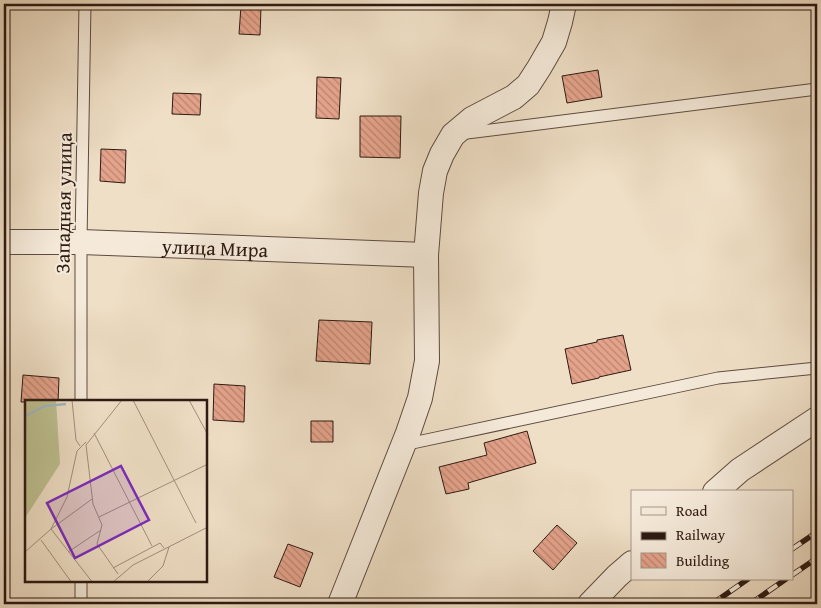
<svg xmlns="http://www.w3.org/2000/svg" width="821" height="608" font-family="'Gentium Book Plus',serif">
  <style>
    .building { fill: url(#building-back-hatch); stroke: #2d1a13 }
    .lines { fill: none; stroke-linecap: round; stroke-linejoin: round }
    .lane-casing { stroke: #5e4b40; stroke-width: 13 }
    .street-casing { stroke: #5e4b40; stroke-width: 26 }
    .lane { stroke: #f5eada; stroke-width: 11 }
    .street { stroke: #f5eada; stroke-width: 24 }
    .rail-casing { stroke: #2d1a13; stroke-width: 5.5 }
    .rail { stroke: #f5eada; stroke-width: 4; stroke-dasharray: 11; stroke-linecap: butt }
    .labels { text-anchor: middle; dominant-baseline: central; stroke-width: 4; stroke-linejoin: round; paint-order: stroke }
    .street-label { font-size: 20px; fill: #2d1a13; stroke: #f5eada }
    .inset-river { fill: none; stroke: #a0b9c1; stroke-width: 2.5 }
    .inset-road { fill: none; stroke: #a1907e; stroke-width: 1 }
    .view { fill: #7b2cbf; fill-opacity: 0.15; stroke: #7b2cbf; stroke-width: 2.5 }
    .inset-edge { fill: none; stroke: #2d1a13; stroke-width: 2.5 }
  </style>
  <defs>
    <pattern id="building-back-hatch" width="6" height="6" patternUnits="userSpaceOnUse" patternTransform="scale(1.25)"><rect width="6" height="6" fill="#e5a38b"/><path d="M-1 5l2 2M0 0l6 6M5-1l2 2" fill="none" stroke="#ba8470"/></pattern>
  </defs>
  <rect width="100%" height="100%" fill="#efdfc6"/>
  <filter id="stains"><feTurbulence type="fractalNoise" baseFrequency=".004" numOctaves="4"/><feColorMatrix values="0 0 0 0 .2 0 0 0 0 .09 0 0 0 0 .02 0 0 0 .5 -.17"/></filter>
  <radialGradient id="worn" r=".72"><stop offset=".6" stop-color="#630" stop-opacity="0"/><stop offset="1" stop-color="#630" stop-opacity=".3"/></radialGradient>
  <path class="building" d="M241,6l20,1 -1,28 -21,-1z
    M598,70l4,27 -35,6 -5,-27z
    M317,77l24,1 -2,41 -23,-1z
    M173,93l28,1 -1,21 -28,-1z
    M360,116h41l-1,42 -40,-1z
    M101,149l25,1 -1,33 -25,-2z
    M319,320l53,2 -2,42 -54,-3z
    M623,335l8,35 -32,7v1l-27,6 -7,-35 32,-7v-2z
    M23,375l36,3 -1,24h-37z
    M214,384l31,2 -1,36 -31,-2z
    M311,421h22v21h-22z
    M527,431l9,32 -68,20 1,6 -23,5 -7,-27 48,-12 -3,-12z
    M557,525l20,18 -24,27 -20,-19z
    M288,544l25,9 -13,34 -26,-10z"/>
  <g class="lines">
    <g class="lane-casing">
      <path id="lane" d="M459,134l358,-45
        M81,402v-160l4,-238
        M403,445l315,-67 99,-10
        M81,582v22"/>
    </g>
    <g class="street-casing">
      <g id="street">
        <path id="s1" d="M4,242h77l345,13"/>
        <path d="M715,492l25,-22 77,-51"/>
        <path d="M340,604l68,-171 12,-35 7,-37 -1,-106 5,-62 4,-22 7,-17 11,-19 19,-16 42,-22 14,-12 11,-17 15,-26 6,-20 4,-18"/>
        <path d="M590,604l27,-28 15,-13"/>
      </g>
    </g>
    <use href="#lane" class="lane"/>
    <use href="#street" class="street"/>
    <g class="rail-casing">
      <path id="rail" d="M792,549l25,-17
        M792,575l25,-17
        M712,604l36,-25
        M750,604l36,-25"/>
    </g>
    <use href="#rail" class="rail"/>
  </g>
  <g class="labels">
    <g class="street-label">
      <text transform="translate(63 203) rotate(-89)">Западная улица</text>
      <text stroke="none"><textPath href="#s1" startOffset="211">улица Мира</textPath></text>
    </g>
  </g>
  <g transform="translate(25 400)">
    <rect width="182" height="182" fill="#efdfc6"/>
    <path d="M0,0h31l4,64 -35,54z" fill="#bec091"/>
    <path class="inset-river" d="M0,16l20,-10 21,-2"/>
    <path class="inset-road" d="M47,0l4,40 4,6M108,0l63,123M164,0l19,35M69,33l58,113M67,99l-41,30 42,54M74,117l109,-53M16,140l31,43M0,152l26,-23 16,-32 10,-46 9,-9M43,152l33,-22M88,168l47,-25 4,5M93,174l-21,-30 5,-19 -9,-21 -7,-59 36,-45M87,183l21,-18 75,-38M121,183l17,-17 6,-19"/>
    <path class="view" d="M96,66l28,54 -74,38 -28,-55z"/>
    <rect width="182" height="182" class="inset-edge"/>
  </g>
  <rect width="821" height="608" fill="none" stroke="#efdfc6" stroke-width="20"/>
  <rect x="5" y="5" width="811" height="598" fill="none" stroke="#2d1a13" stroke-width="2.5"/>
  <rect x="10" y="10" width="801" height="588" fill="none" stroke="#2d1a13"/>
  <rect x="631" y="490" width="162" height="90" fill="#f5eada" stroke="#a5978a"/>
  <rect x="641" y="507" width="25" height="8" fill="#f5eada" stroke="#a5978a"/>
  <text x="676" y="516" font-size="15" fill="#2d1a13">Road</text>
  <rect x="641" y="532" width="25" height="8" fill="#2d1a13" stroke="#a5978a"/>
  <text x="676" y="540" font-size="15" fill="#2d1a13">Railway</text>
  <rect x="641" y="553" width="25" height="15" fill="url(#building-back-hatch)" stroke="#a5978a"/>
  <text x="676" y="566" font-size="15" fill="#2d1a13">Building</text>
  <rect width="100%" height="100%" filter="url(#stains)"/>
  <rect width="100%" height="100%" fill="url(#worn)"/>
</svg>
